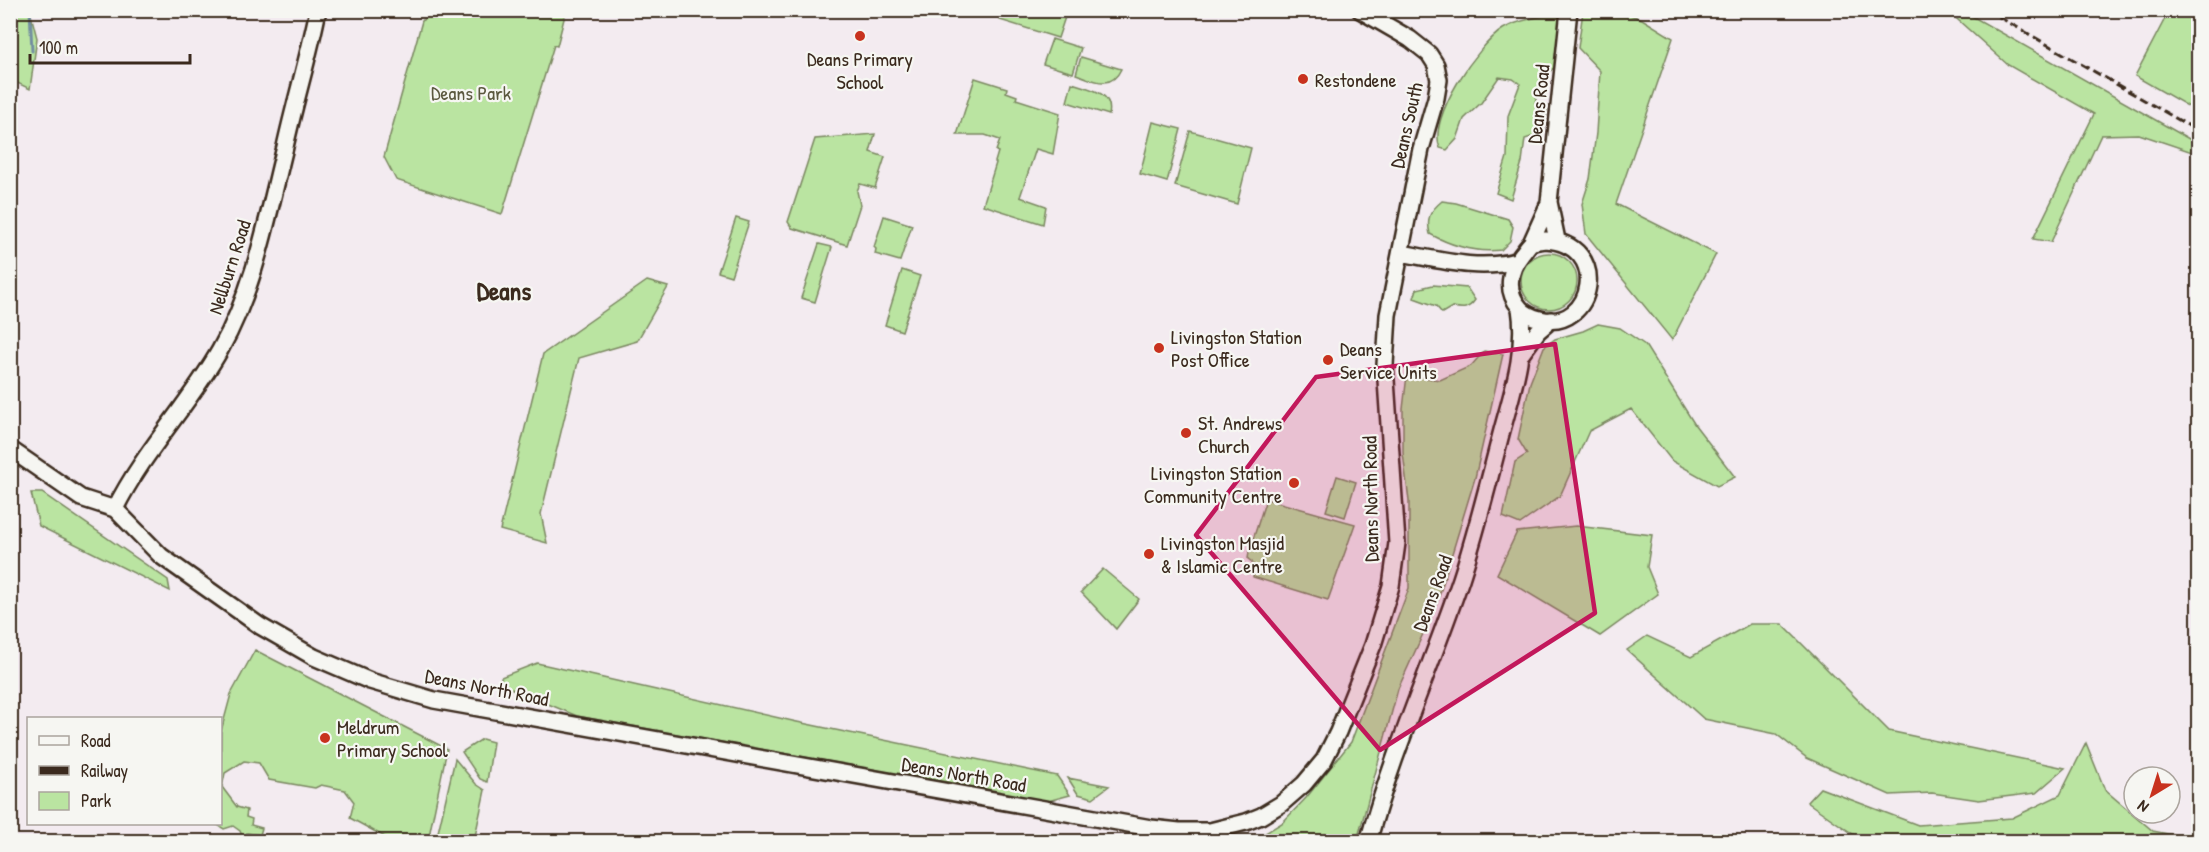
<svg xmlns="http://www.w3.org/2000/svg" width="2209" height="852" font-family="'Patrick Hand',sans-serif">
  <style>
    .green { fill: #bae4a1; stroke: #7a8760; stroke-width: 1.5 }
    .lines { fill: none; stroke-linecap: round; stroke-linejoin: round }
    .stream { stroke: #738ea0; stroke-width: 3 }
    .minor-casing { stroke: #3b2a1e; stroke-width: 20 }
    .minor { stroke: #f6f6f2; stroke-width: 15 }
    .rail { stroke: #3b2a1e; stroke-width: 3; stroke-dasharray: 9 4.5; stroke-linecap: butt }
    .marked { fill: #c2185b; fill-opacity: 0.2; stroke: #c2185b; stroke-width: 4.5; stroke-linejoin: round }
    .poi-dot { fill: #c8321e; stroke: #f6f6f2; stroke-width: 2 }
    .labels { text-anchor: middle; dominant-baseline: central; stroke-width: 4.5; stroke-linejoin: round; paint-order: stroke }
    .poi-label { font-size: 20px; fill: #3b2a1e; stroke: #f6f6f2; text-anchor: start }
    .park-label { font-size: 20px; fill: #5b583f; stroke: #f6f6f2 }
    .street-label { font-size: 20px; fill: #3b2a1e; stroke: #f6f6f2 }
    .district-label { font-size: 26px; font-weight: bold; fill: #3b2a1e; stroke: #f6f6f2 }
  </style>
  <rect width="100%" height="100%" fill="#f3ebf0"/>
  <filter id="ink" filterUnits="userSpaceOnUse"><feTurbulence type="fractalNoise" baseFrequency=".0167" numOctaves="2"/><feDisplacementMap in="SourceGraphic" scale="12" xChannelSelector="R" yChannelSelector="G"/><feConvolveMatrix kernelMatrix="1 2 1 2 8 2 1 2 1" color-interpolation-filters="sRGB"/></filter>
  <g filter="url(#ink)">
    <path class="green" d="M10,11h20l7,27 -7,51 -19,-9z
      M432,11h134l-9,35 -3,-1 -52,169 -106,-34 -12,-23 38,-136z
      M1003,11v-1l64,1 -9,27 -58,-18z
      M1583,11h35l24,8 31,19 -57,166 100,50 -44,86 -86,-106 -4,-30 8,-25 6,-46 4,-62 -22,-23z
      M1948,11h15l235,133v10l-59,-20 -38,1 -50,107 -18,-3 61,-125 -86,-49z
      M2169,11h29v101l-63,-36z
      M1562,13l-5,52 -15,13 -7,25 12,7 -4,23 -18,6 -3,23 -11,37 -15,-6 11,-36 1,-41 12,-32 -7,-5 -14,-2 -18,26 -17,16 -7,20 -10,11 -7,-2c-13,-30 38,-103 63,-119 18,-10 40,-13 59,-16z
      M1052,39l29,9 -8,25 -30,-9z
      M1081,57l40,12c-10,22 -28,11 -45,5z
      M975,78l32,10 -1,4 11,4 -1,3 44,14 -7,41 -17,-5 -16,48 26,9 -3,18 -60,-19 13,-42 -1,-1 3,-10 -2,-1 4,-11 -15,-5h-28z
      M1072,83c18,6 42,9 37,32l-42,-13z
      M1153,122l28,7 -14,53 -27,-8z
      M1190,131l61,17 -14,56 -62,-18z
      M875,134l-5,18 15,5 -10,31 -15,-4 -3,7 3,14 -13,40 -55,-17 -4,-6 27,-83z
      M1442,201l14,2 52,16 5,8 -3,14 -9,9c-24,3 -49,-4 -71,-16 -4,-16 0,-23 12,-33z
      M884,216l28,9 -12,36 -25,-7 1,-5 -2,-2z
      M736,218l13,4 -18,54 -13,-4z
      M819,244l13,3 -17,55 -14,-4z
      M1521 281a28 28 0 1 1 56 0a28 28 0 1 1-56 0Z
      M902,270l18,6 -18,55 -17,-6z
      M647,281l21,6 -31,54 -58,17 -38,156 6,29 -47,-13 43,-176z
      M1433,285l34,3 8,12c-7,10 -12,9 -23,7l-10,6 -6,-7 -22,-8 3,-9z
      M1598,324l22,4 25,17 50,80 40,52 -18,9 -45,-25 -41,-52 -42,22 -29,65 -40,28 -17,-7 12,-55 12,-8 -9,-15 12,-56 14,-36 11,-8 28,-8z
      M1484,351l19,3 -28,124 -38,125 -39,86 -41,152h-105l30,-18 24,-25 45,-56 58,-154v-87l-6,-48v-44l4,-34 33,5 31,-14z
      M1337,476l19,6 -11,35 -19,-6z
      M31,493h11l126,87 2,11 -131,-65z
      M1266,499l89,25 -27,76 -75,-23 -1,-15 -4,-3 1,-7z
      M1576,526l76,9 -5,32 11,27 -58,42 -103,-62 20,-42z
      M1103,569l36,30 -23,30 -35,-37z
      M1750,624h32l107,107 176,37 -29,25 -57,7 -47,-7 -42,2 -83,-37 -31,-24 -72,-15 -77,-69 20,-14 44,21z
      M255,650l192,99 -19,92h-42l-1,-4 -35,-19 4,-16 -9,-12 -24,-5 -6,3 -46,-8 -10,-17 -15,-2 -19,12 -3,14 15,20 10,3 -1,7 6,2 -1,6 11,3 -2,7 -13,-2 -3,8 -4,-10 -7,-5 -9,3 -8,-5h4l1,-93 10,-37z
      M537,663l260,59 260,54 13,19 -22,6 -471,-85 -77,-32 1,-7z
      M482,739l11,3 -6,40 -7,-3 -18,-27z
      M2086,743l19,47 48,41 45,9v1h-335l-56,-39 13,-14 98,37 94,-7 48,-23z
      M455,759l21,25 9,6 -11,51h-38z
      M1068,778l41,8 -16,12 -15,-4z"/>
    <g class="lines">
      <path class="stream" d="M30,10l2,41"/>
      <g class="minor-casing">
        <path id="minor" d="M1545,240c67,3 49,93 -5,79 -8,-2 -15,-5 -20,-11 -15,-17 -11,-38 2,-54 3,-3 6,-9 9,-11 4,-2 10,-2 14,-3z
          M1557,240l-8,-38 20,-192
          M1531,243l17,-38
          M1401,253c39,7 77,18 115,8
          M1522,353l16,-22 13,-11
          M10,449l71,49 34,11
          M115,509l46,47 99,70 54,31 56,24 64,19 717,128 28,3h31l36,-9 15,-6 20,-12 23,-20 20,-24 14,-28 35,-87 18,-59 6,-43 -12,-178 3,-50 33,-166 15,-51 3,-18 -3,-15 -7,-11 -19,-15 -50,-29
          M115,509c28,-57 74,-104 105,-159 35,-62 48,-135 65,-203 10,-46 24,-91 33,-137
          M1368,842c25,-90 63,-175 93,-263 15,-46 27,-94 39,-141 11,-43 27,-85 20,-130"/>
      </g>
      <use href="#minor" class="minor"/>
      <path class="rail" d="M1987,10l211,121"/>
    </g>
  </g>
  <path class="marked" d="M1555,344l40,269 -215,137 -184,-215 120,-158z"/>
  <g class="poi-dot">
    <circle cx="860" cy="36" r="6"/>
    <circle cx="1303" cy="79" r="6"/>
    <circle cx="1159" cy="348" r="6"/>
    <circle cx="1328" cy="360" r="6"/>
    <circle cx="1186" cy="433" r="6"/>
    <circle cx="1294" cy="483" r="6"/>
    <circle cx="1149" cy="554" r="6"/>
    <circle cx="325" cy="738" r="6"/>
  </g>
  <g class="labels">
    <g class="poi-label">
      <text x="860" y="58" text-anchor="middle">Deans Primary<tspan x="860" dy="23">School</tspan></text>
      <text x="1315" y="79">Restondene</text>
      <text x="1171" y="336">Livingston Station<tspan x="1171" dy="23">Post Office</tspan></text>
      <text x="1340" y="348">Deans<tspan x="1340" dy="23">Service Units</tspan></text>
      <text x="1198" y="422">St. Andrews<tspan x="1198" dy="23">Church</tspan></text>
      <text x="1282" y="472" text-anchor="end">Livingston Station<tspan x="1282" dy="23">Community Centre</tspan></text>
      <text x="1161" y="542">Livingston Masjid<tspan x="1161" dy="23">&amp; Islamic Centre</tspan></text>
      <text x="337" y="726">Meldrum<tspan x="337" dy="23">Primary School</tspan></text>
    </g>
    <g class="park-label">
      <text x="471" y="92">Deans Park</text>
    </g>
    <g class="street-label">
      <text transform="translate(1538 104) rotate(-84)">Deans Road</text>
      <text transform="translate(1406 125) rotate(-77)">Deans South</text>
      <text transform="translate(229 267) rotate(-72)">Nellburn Road</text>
      <text transform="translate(1370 499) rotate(-91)">Deans North Road</text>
      <text transform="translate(1432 593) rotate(-70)">Deans Road</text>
      <text transform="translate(487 687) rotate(11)">Deans North Road</text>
      <text transform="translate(964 774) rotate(10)">Deans North Road</text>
    </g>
    <g class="district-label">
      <text x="504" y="290">Deans</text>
    </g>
  </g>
  <rect width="2209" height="852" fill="none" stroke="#f6f6f2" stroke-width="36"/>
  <rect x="18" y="18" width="2173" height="816" fill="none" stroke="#3b2a1e" stroke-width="2" filter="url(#ink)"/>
  <rect x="27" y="717" width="195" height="108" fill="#f6f6f2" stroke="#aba49d" stroke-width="1.5"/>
  <rect x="39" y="736" width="30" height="9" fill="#f6f6f2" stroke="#aba49d" stroke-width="1.5"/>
  <text x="81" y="747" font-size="18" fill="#3b2a1e">Road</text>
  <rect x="39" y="766" width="30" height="9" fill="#3b2a1e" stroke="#aba49d" stroke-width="1.5"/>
  <text x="81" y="777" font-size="18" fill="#3b2a1e">Railway</text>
  <rect x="39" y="792" width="30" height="18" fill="#bae4a1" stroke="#aba49d" stroke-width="1.5"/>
  <text x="81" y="807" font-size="18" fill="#3b2a1e">Park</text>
  <g transform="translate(2152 795) rotate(218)"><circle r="28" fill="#f6f6f2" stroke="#aba49d" stroke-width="1.5"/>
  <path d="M0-4.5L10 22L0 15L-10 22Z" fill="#c8321e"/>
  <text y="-9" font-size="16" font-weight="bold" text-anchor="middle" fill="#3b2a1e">N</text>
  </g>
  <path d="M30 54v9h160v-9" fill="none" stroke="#3b2a1e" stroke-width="3"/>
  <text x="39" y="54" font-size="18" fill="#3b2a1e" stroke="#f6f6f2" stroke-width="4.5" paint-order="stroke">100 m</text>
</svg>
